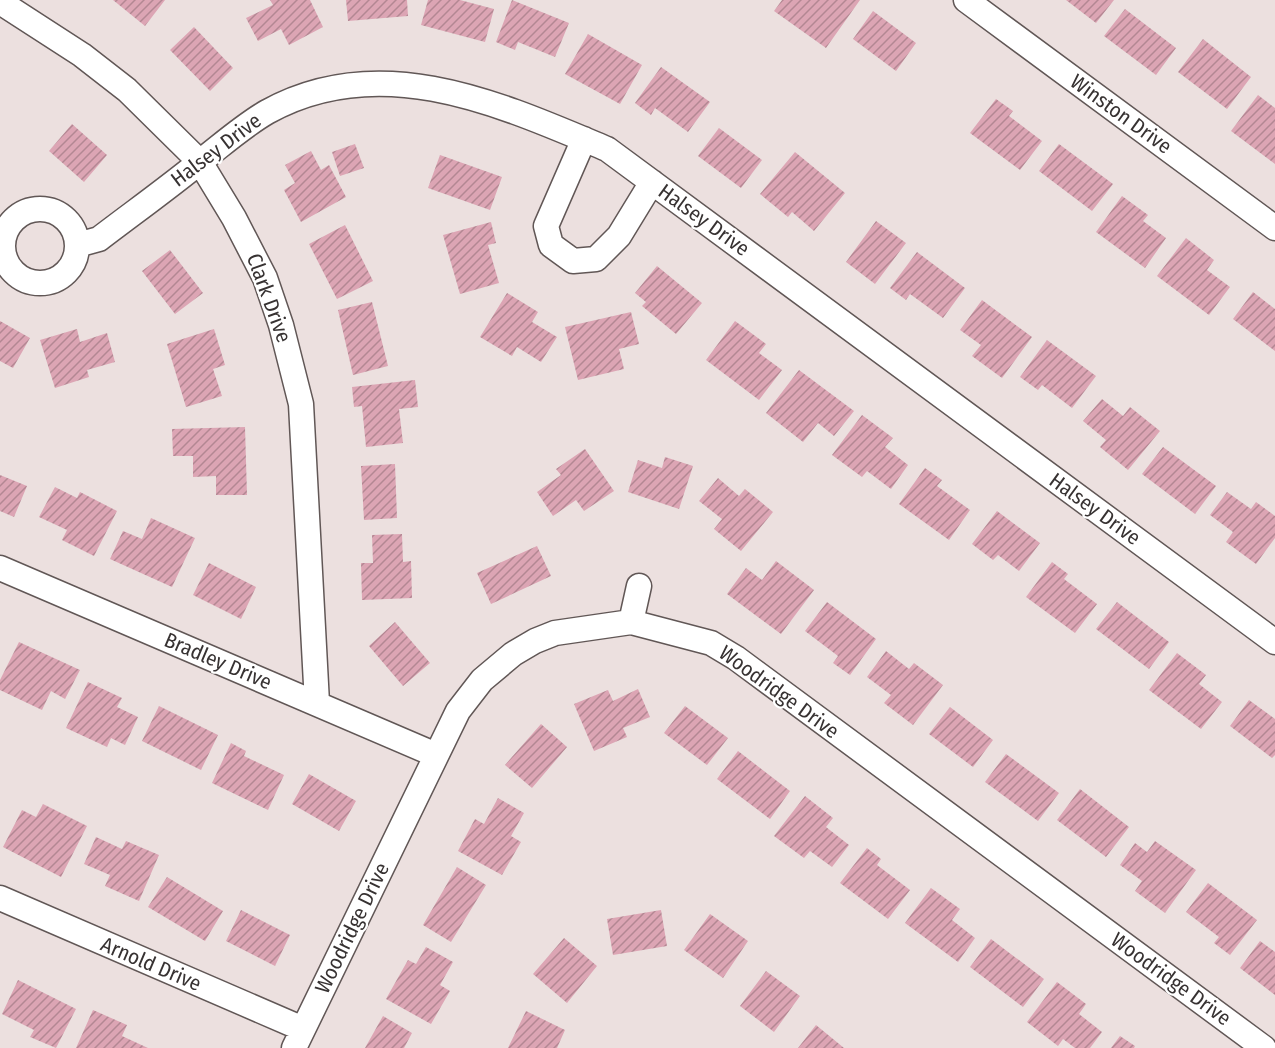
<svg xmlns="http://www.w3.org/2000/svg" width="1275" height="1048" font-family="'Fira Sans Condensed',sans-serif">
  <style>
    .building { fill: url(#building-hatch) }
    .lines { fill: none; stroke-linecap: round; stroke-linejoin: round }
    .minor-casing { stroke: #615756; stroke-width: 27 }
    .minor { stroke: #fff; stroke-width: 24 }
    .labels { text-anchor: middle; dominant-baseline: central; stroke-width: 4.5; stroke-linejoin: round; paint-order: stroke }
    .street-label { font-size: 21px; fill: #373232; stroke: #fff }
  </style>
  <defs>
    <pattern id="building-hatch" width="6" height="6" patternUnits="userSpaceOnUse" patternTransform="scale(1.5)"><rect width="6" height="6" fill="#dca5b4"/><path d="M-1 1l2-2M0 6l6-6M5 7l2-2" fill="none" stroke="#b38793"/></pattern>
  </defs>
  <rect width="100%" height="100%" fill="#ece0df"/>
  <path class="building" d="M113,0h52l-20,26z
    M270,0h40l13,27 -34,18 -8,-16 -23,12 -12,-23 27,-13z
    M346,0h61l1,16 -60,5z
    M428,0h32l34,9 -9,33 -64,-17z
    M512,0l57,23 -14,34 -37,-15 -3,8 -19,-8z
    M782,0h78l-34,48 -52,-37z
    M1066,0h48l-18,23z
    M1125,9l51,39 -20,27 -52,-39z
    M873,11l43,32 -20,28 -43,-32z
    M194,27l39,41 -23,23 -40,-41z
    M588,34l54,31 -22,39 -55,-30z
    M1203,39l48,38 -24,32 -49,-37z
    M661,67l49,35 -22,30 -33,-24 -4,7 -16,-12z
    M1258,95l17,13v56l-44,-33z
    M996,99l17,12 -4,5 33,25 -22,29 -50,-37z
    M72,124l35,31 -23,27 -35,-31z
    M719,128l43,32 -21,28 -43,-32z
    M355,144l9,24 -24,8 -8,-24z
    M1059,144l54,40 -21,27 -53,-40z
    M311,151l10,19 8,-5 17,32 -45,25 -17,-32 11,-7 -10,-18z
    M795,152l50,41 -31,38 -22,-19 -4,5 -28,-23z
    M440,155l62,22 -12,33 -62,-22z
    M1122,196l26,19 -5,6 23,17 -21,30 -49,-36z
    M876,221l30,22 -31,41 -29,-22z
    M491,222l5,21 -8,2 11,38 -39,11 -17,-59z
    M345,225l28,56 -36,18 -28,-55z
    M1186,238l28,22 -7,10 23,17 -21,28 -52,-39z
    M170,250l33,43 -28,21 -33,-43z
    M917,252l48,36 -22,30 -33,-24 -4,6 -16,-12z
    M657,266l45,37 -26,31 -34,-28 4,-4 -11,-9z
    M1253,292l22,17v42l-42,-32z
    M507,293l31,19 -6,10 25,15 -16,25 -24,-15 -5,9 -32,-19z
    M982,300l50,37 -30,41 -30,-22 9,-11 -21,-15z
    M372,302l16,64 -35,9 -15,-65z
    M631,312l8,32 -20,5 5,20 -46,11 -13,-53z
    M0,321l30,17 -17,30 -13,-7z
    M735,321l31,23 -7,9 23,17 -23,30 -53,-40z
    M77,329l3,13 27,-9 8,29 -28,8 2,7 -34,11 -15,-48z
    M214,329l11,36 -12,4 9,27 -36,11 -19,-63z
    M1047,340l49,36 -24,32 -30,-23 -4,5 -18,-13z
    M799,370l55,41 -20,25 -16,-13 -15,19 -37,-29z
    M415,380l3,27 -19,2 4,34 -37,4 -4,-41 -8,1 -2,-20z
    M1102,399l21,17 7,-9 30,24 -32,39 -28,-23 6,-7 -23,-19z
    M862,415l31,23 -8,9 23,18 -17,24 -24,-18 -5,6 -30,-22z
    M245,427l2,68h-31v-19l-23,1v-21h-20l-1,-27z
    M1163,447l53,39 -21,28 -53,-40z
    M585,449l29,42 -30,20 -8,-11 -23,16 -16,-24 24,-17 -5,-6z
    M665,457l28,9 -14,43 -51,-17 10,-32 24,8z
    M395,464l2,54 -33,2 -3,-54z
    M925,468l17,12 -5,6 33,24 -21,30 -50,-36z
    M0,475l27,11 -13,31 -14,-6z
    M718,478l21,18 6,-7 28,23 -32,39 -27,-22 8,-10 -23,-18z
    M55,487l22,11 3,-6 37,19 -23,45 -32,-16 5,-10 -28,-13z
    M1227,492l24,17 5,-7 19,14v22l-19,26 -30,-22 7,-10 -23,-17z
    M997,511l43,32 -21,28 -21,-16 -5,5 -21,-16z
    M151,518l44,20 -23,49 -62,-28 13,-28 19,8z
    M402,534l1,28 8,-1 1,37 -50,2 -1,-37h12l-1,-28z
    M537,546l14,30 -60,28 -14,-31z
    M776,561l38,29 -33,44 -54,-40 19,-26 16,12z
    M1052,562l16,12 -4,5 33,25 -22,29 -49,-36z
    M209,563l47,24 -15,32 -48,-24z
    M827,602l49,37 -26,36 -17,-12 5,-7 -33,-25z
    M1117,602l52,40 -20,27 -53,-40z
    M395,622l35,41 -27,23 -34,-40z
    M19,642l61,28 -15,29 -14,-8 -9,19 -42,-20v-10z
    M886,651l23,18 5,-6 29,22 -30,40 -29,-22 7,-8 -24,-18z
    M1177,653l29,22 -7,9 23,18 -21,27 -52,-39z
    M88,682l34,16 -5,9 21,10 -13,28 -14,-7 -4,9 -41,-19z
    M638,689l12,28 -27,11 4,9 -33,14 -20,-47 34,-14 5,11z
    M1249,700l26,19v36l-3,3 -42,-32z
    M159,706l59,29 -17,35 -59,-29z
    M685,706l43,32 -21,27 -43,-32z
    M950,707l43,33 -20,27 -44,-33z
    M541,724l26,23 -35,41 -27,-23z
    M231,743l15,8 -2,5 40,19 -16,35 -56,-27z
    M738,751l52,40 -20,28 -53,-40z
    M1006,754l53,39 -21,28 -53,-39z
    M309,774l47,27 -17,30 -47,-27z
    M1080,789l49,38 -23,30 -49,-37z
    M805,796l28,22 -7,9 23,18 -17,22 -22,-16 -6,7 -30,-22z
    M498,798l26,15 -13,23 10,6 -19,33 -44,-24 17,-32 9,5z
    M43,804l44,22 -26,51 -58,-30 19,-37 14,7z
    M96,837l26,12 4,-8 33,14 -20,46 -34,-15 5,-11 -26,-11z
    M1155,841l41,29 -31,43 -30,-22 7,-10 -22,-16 15,-22 12,9z
    M867,848l14,11 -4,6 33,25 -22,29 -48,-36z
    M457,867l29,18 -35,57 -28,-17z
    M167,877l56,34 -18,30 -57,-34z
    M1208,883l49,37 -27,35 -16,-12 5,-6 -33,-25z
    M931,888l29,21 -8,11 23,18 -17,24 -53,-39z
    M241,910l49,25 -15,31 -49,-25z
    M661,910l6,36 -54,9 -6,-36z
    M710,914l38,27 -25,37 -39,-28z
    M564,938l33,28 -30,37 -34,-29z
    M991,939l53,40 -21,28 -53,-40z
    M1260,941l15,11v43l-35,-27z
    M426,947l27,15 -13,23 10,6 -19,33 -45,-25 22,-39 8,4z
    M766,971l34,25 -26,36 -34,-26z
    M18,980l58,29 -20,39 -26,-11 4,-7 -32,-16z
    M1057,982l29,22 -7,10 23,18 -12,16h-15l-12,-9 -5,7 -31,-24z
    M93,1010l34,15 -5,11 26,12h-72z
    M526,1011l39,19 -8,18h-49z
    M383,1016l29,17 -8,15h-39z
    M816,1025l28,23h-46z
    M1120,1036l15,10 -1,2h-23z"/>
  <g class="lines">
    <g class="minor-casing">
      <path id="minor" d="M966,0l309,228
        M0,2l82,53 45,35 73,72 34,56 31,60 16,47 20,79 16,299
        M584,139l-38,87 5,19 22,16 23,-2 23,-23 33,-54
        M3 246a37 37 0 1 1 74 0a37 37 0 1 1-74 0Z
        M77,245l22,-6c34,-26 69,-51 102,-78 22,-17 42,-35 66,-49 113,-63 233,-8 340,37l668,493
        M0,568l436,187
        M631,622l8,-36
        M0,898l303,131
        M294,1048l164,-337 24,-31 31,-26 22,-13 20,-8 76,-11 80,21 25,15 528,390"/>
    </g>
    <use href="#minor" class="minor"/>
  </g>
  <g class="labels">
    <g class="street-label">
      <text transform="translate(1121 114) rotate(36)">Winston Drive</text>
      <text transform="translate(216 150) rotate(-37)">Halsey Drive</text>
      <text transform="translate(704 220) rotate(36)">Halsey Drive</text>
      <text transform="translate(269 298) rotate(70)">Clark Drive</text>
      <text transform="translate(1095 509) rotate(36)">Halsey Drive</text>
      <text transform="translate(218 661) rotate(23)">Bradley Drive</text>
      <text transform="translate(779 692) rotate(36)">Woodridge Drive</text>
      <text transform="translate(352 928) rotate(-64)">Woodridge Drive</text>
      <text transform="translate(151 964) rotate(23)">Arnold Drive</text>
      <text transform="translate(1171 979) rotate(36)">Woodridge Drive</text>
    </g>
  </g>
</svg>
